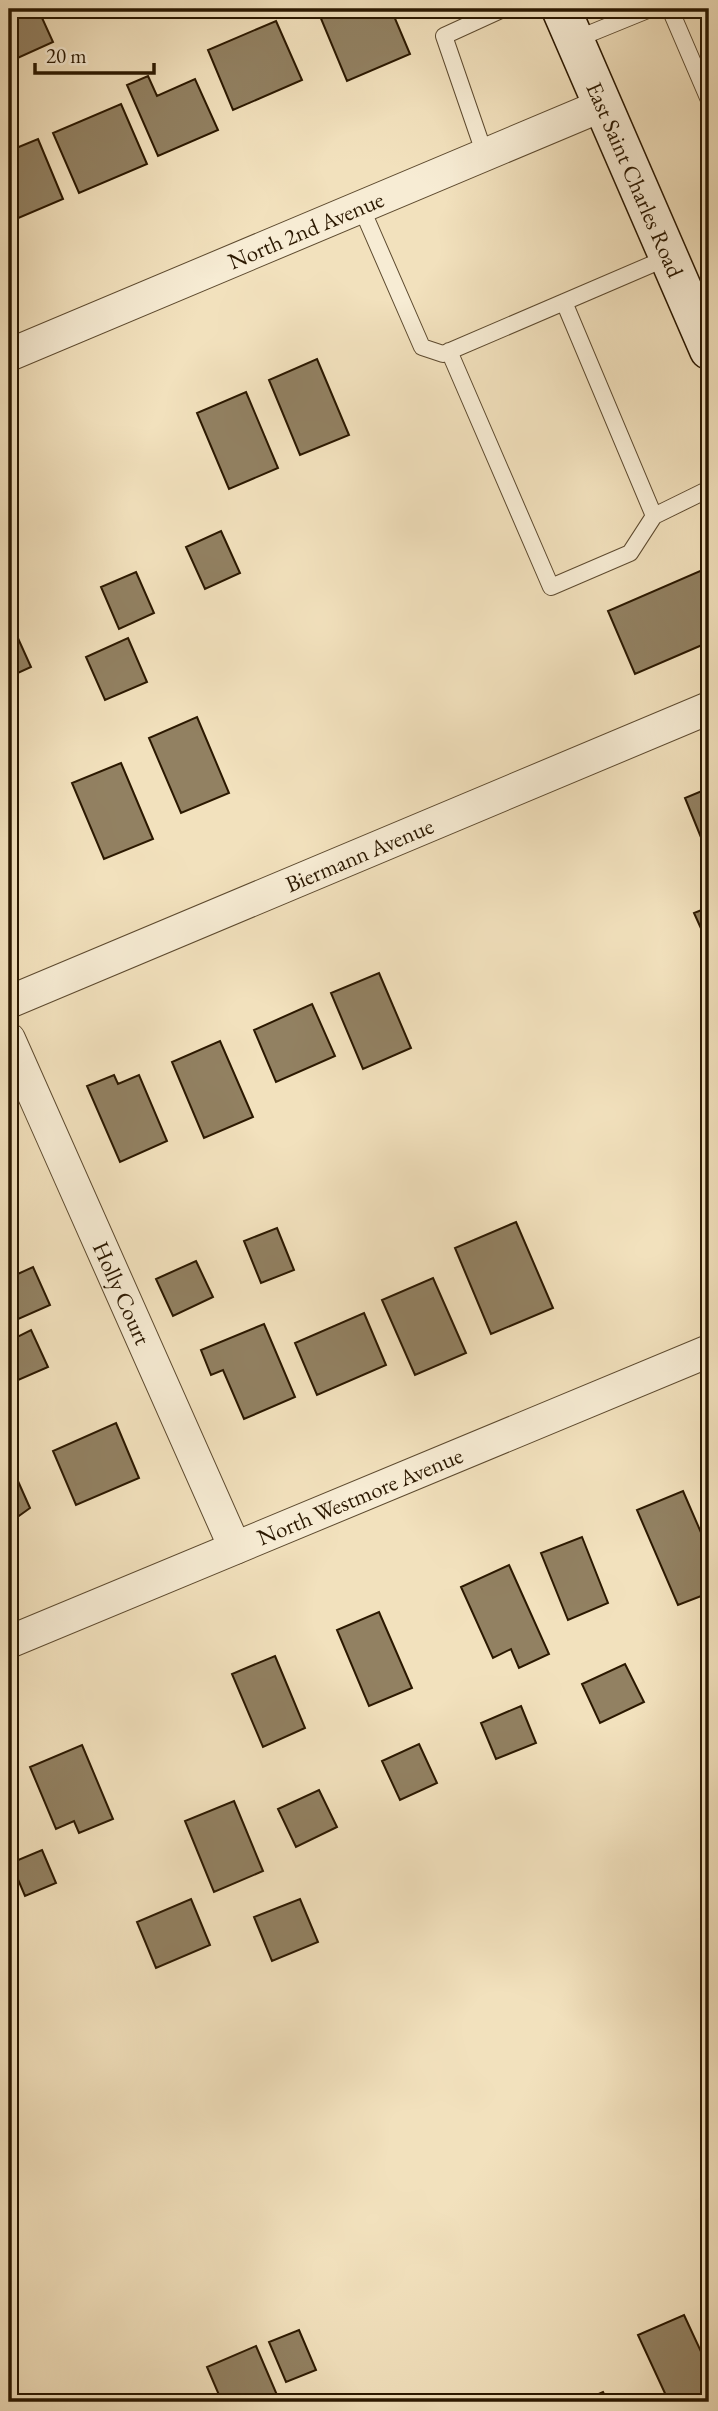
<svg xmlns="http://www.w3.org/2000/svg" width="718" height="2411" font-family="'EB Garamond',serif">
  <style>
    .building { fill: #928162; stroke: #2b1800; stroke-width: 2 }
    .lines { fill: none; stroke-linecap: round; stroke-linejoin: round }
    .service-casing { stroke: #5d4a2f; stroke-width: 18 }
    .minor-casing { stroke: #5d4a2f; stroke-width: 34 }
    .secondary-casing { stroke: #2b1800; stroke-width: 41 }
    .service { stroke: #f7ecd4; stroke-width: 16 }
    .minor { stroke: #f7ecd4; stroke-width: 32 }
    .secondary { stroke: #f7ecd4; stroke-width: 38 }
    .labels { text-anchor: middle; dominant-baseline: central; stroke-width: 5; stroke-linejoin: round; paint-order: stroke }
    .street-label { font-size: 23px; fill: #2b1800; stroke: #f7ecd4 }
  </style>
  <rect width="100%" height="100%" fill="#f2e1bd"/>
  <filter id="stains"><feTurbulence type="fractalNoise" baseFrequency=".00286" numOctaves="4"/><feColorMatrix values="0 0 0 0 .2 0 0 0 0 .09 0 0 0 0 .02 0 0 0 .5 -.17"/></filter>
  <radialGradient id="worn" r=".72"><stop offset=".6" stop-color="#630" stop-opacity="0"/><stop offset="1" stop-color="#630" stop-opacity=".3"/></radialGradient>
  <path class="building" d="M9,9h29l15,33 -42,19z
    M317,9h74l19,45 -63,27z
    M276,21l26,59 -69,30 -25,-60z
    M148,76l9,20 38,-17 23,51 -60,26 -31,-71z
    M121,104l26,60 -68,29 -26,-60z
    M38,139l25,60 -54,23v-71z
    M317,359l32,76 -49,20 -31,-75z
    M246,392l32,76 -49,21 -32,-76z
    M221,531l19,42 -35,16 -19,-42z
    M707,568l2,5v69l-74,32 -27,-63z
    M136,572l18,41 -35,16 -18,-42z
    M12,625l19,42 -22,10v-50z
    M128,638l19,44 -42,18 -19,-43z
    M197,717l32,76 -48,20 -32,-75z
    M121,763l32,76 -49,20 -32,-76z
    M709,788v69l-24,-59z
    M709,907v39l-15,-33z
    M379,973l32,75 -48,21 -32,-76z
    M312,1004l23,52 -59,26 -22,-52z
    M220,1041l33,76 -49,21 -32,-76z
    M114,1075l4,9 21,-9 28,66 -47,21 -33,-76z
    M516,1222l37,86 -62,26 -36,-86z
    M277,1228l17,42 -33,13 -17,-42z
    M196,1261l17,36 -40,19 -17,-37z
    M33,1267l17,38 -34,15 -7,-15v-27z
    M433,1278l33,75 -51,22 -33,-75z
    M364,1313l22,52 -69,30 -22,-52z
    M264,1324l31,73 -51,22 -21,-49 -12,5 -10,-25z
    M31,1330l17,37 -39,17v-43z
    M116,1423l23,55 -63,27 -23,-54z
    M9,1461l21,47 -21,15z
    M683,1491l26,60v42l-31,12 -41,-95z
    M582,1537l26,66 -40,17 -27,-67z
    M509,1565l40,89 -30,14 -8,-19 -18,9 -32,-71z
    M379,1612l33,76 -43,18 -32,-76z
    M275,1656l30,72 -42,19 -31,-73z
    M625,1664l19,38 -44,21 -18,-39z
    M521,1706l15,37 -40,16 -15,-36z
    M419,1744l18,39 -37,17 -18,-39z
    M82,1745l31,74 -34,14 -5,-12 -18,8 -26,-62z
    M319,1790l18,37 -41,20 -18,-38z
    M234,1801l29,70 -49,21 -29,-71z
    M42,1850l14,33 -31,13 -14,-33z
    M191,1899l19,46 -54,23 -19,-46z
    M300,1899l18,43 -46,19 -18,-44z
    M684,2315l19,41 6,-3v49h-40l-31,-67z
    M299,2330l17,40 -30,12 -17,-40z
    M256,2346l24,56h-58l-15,-35z
    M603,2392l5,10h-28z"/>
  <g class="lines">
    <g class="service-casing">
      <path id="service" d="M670,9l39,91
        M574,40l76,-31
        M485,155l-41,-119 59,-27
        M361,207l61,140 21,7 226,-97
        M564,302l90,214
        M449,351l102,236 79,-34 24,-37 55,-27"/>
    </g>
    <g class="minor-casing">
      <g id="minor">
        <path id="s1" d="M9,355l594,-250"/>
        <path id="s2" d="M9,1002l700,-294"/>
        <path id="s3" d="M9,1039l226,509"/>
        <path id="s4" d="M9,1642l700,-291"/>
      </g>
    </g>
    <g class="secondary-casing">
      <g id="secondary">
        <path id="s5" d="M561,9l148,341"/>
      </g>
    </g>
    <use href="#service" class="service"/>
    <use href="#minor" class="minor"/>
    <use href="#secondary" class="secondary"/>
  </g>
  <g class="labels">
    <g class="street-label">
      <text stroke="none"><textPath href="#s5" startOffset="186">East Saint Charles Road</textPath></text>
      <text stroke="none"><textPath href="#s1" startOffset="322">North 2nd Avenue</textPath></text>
      <text stroke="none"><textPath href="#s2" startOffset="380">Biermann Avenue</textPath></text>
      <text stroke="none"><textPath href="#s3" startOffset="278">Holly Court</textPath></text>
      <text stroke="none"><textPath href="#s4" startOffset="380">North Westmore Avenue</textPath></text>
    </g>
  </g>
  <rect width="718" height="2411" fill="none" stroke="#f2e1bd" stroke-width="35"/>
  <rect x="10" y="10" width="697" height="2390" fill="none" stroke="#2b1800" stroke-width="3.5"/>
  <rect x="18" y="18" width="683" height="2376" fill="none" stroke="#2b1800" stroke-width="2"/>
  <path d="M35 63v10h119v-10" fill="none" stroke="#2b1800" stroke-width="3.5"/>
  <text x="46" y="63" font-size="21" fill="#2b1800" stroke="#f7ecd4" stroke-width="5" paint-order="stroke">20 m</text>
  <rect width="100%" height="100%" filter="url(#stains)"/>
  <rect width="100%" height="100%" fill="url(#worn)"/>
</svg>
